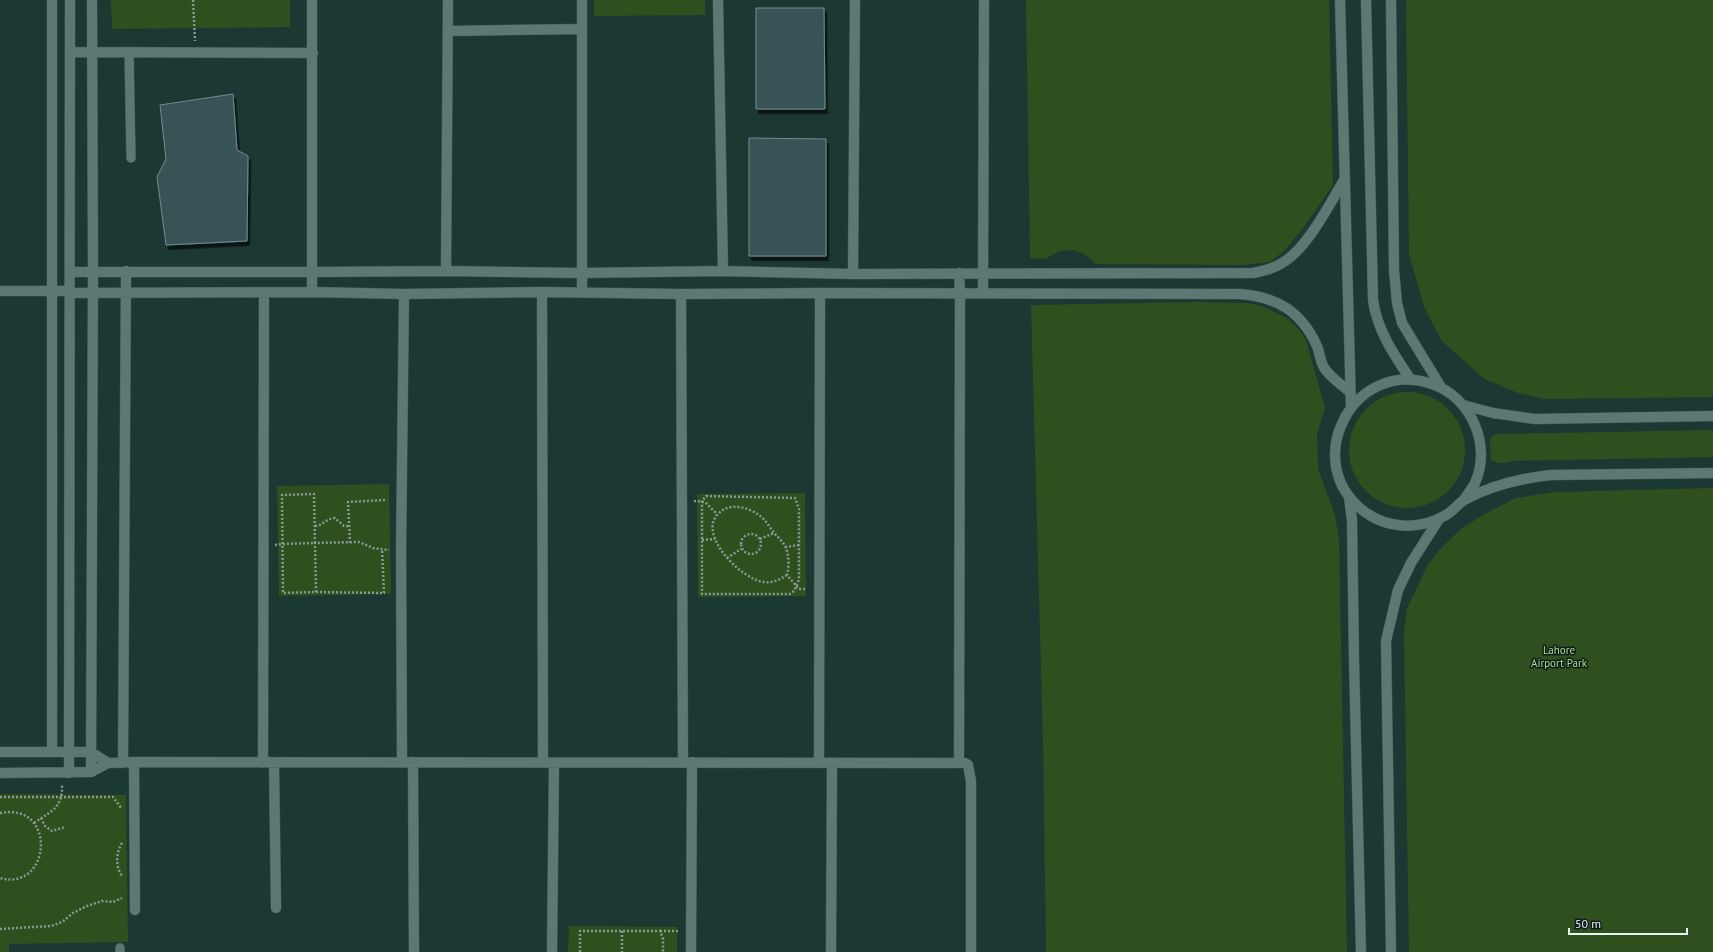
<svg xmlns="http://www.w3.org/2000/svg" width="1713" height="952" font-family="'PT Sans',sans-serif">
  <style>
    .green { fill: #2e501e }
    .building { fill: #375357; stroke: #6f8d90; filter: url(#shadow) }
    .lines { fill: none; stroke-linecap: round; stroke-linejoin: round }
    .lane-casing { stroke: #3e5753; stroke-width: 10 }
    .street-casing { stroke: #3e5753; stroke-width: 11 }
    .secondary-casing { stroke: #3e5753; stroke-width: 11 }
    .path { stroke: #849a96; stroke-width: 2.5; stroke-dasharray: 2 2; stroke-linecap: butt }
    .lane { stroke: #5b7873; stroke-width: 9 }
    .street { stroke: #5b7873; stroke-width: 10 }
    .secondary { stroke: #5b7873; stroke-width: 10 }
    .labels { text-anchor: middle; dominant-baseline: central; stroke-width: 3; stroke-linejoin: round; paint-order: stroke }
    .park-label { font-size: 11px; fill: #a6de8e; stroke: #111c1a }
  </style>
  <defs>
    <filter id="shadow"><feDropShadow dx="2.5" dy="4.5" stdDeviation="0" flood-color="#0009"/></filter>
  </defs>
  <rect width="100%" height="100%" fill="#1c3833"/>
  <path class="green" d="M111,0h179v27l-178,2z
    M594,0h111v15l-111,1z
    M1026,0h303l4,185 -29,42 -20,24 -14,11 -26,3 -148,-1 -12,-10 -11,-4 -13,1 -15,8 -15,-1z
    M1406,0h307v397l-168,2 -27,-6 -34,-14 -43,-39 -17,-33 -15,-53z
    M1197,302l49,1 13,2 28,13 11,10 8,12 19,68 -8,26 1,35 17,46 4,25 8,412h-301l-3,-211 -12,-436z
    M1349 450a58 58 0 1 1 116 0a58 58 0 1 1-116 0Z
    M1713,430v27l-200,4c-8,2 -14,4 -22,-1l-1,-19 2,-5 4,-2z
    M389,484l2,110 -112,2 -2,-110z
    M1713,488v464h-304l-5,-322 3,-21 20,-43 13,-17 21,-20 20,-13 35,-18 39,-6z
    M805,493l1,103 -108,1 -1,-103z
    M0,794l126,1 2,147 -119,2v8h-9z
    M569,926l108,1v25h-109z"/>
  <path class="building" d="M756,8h68l1,101h-69z
    M233,94l4,56 11,6 -1,85 -81,4 -9,-68 9,-18 -6,-54z
    M749,138l77,1v117h-77z"/>
  <g class="lines">
    <g class="lane-casing">
      <path id="lane" d="M129,52l2,106
        M120,948v4"/>
    </g>
    <g class="street-casing">
      <path id="street" d="M312,0v292
        M718,0l5,271
        M448,31l134,-2
        M70,52l243,1
        M446,271l2,-271
        M70,272h243l133,-1 135,2 142,-2 130,3 400,-1c10,-2 20,-4 29,-10 25,-14 47,-58 62,-83
        M853,274l2,-274
        M0,291h52v-291
        M542,292l1,471
        M582,292v-292
        M70,293l242,-1 92,2 138,-2 139,2 139,-1 420,1c37,3 61,17 77,52 3,7 3,17 8,23 6,9 17,16 25,23
        M983,293l1,-293
        M681,294l2,469
        M1349,497l3,23 2,140 7,292
        M0,752h91l17,11
        M52,752v-461h18
        M134,762l1,148
        M413,762l1,190
        M123,763l3,-492
        M263,763l1,-470
        M274,763l2,145
        M402,763l-1,-213 3,-256
        M819,763l1,-470
        M959,763h6l3,2 3,16v171
        M91,772l2,-501 -1,-271
        M0,773l91,-1 17,-9 26,-1 825,1 1,-470 -1,-20
        M69,773l1,-773
        M552,952l2,-189
        M691,952l1,-190
        M831,952l1,-188
        M1391,952l-5,-311 12,-51 13,-27 28,-44"/>
    </g>
    <g class="secondary-casing">
      <path id="secondary" d="M1340,0l11,407
        M1366,0l7,300c4,30 21,55 38,80
        M1391,0l3,270 3,33 5,20 39,64
        M1463,405l30,8 42,6 178,-3
        M1463,501c4,-6 9,-12 12,-18 17,-38 -4,-86 -43,-99 -76,-27 -132,74 -71,125 24,20 58,22 85,6 7,-4 12,-11 18,-15 26,-14 58,-22 87,-25l162,-2"/>
    </g>
    <path class="path" d="M193,0l2,41
      M706,496l89,2 4,11v71l-5,11 -4,3h-88v-93z
      M694,501l11,1 12,12
      M315,526c9,-1 10,-7 20,-8l9,8h5
      M741 544a10 10 0 1 1 20 0a10 10 0 1 1-20 0Z
      M760,539l14,-6
      M702,540l13,-1
      M350,543l-2,-41 37,-2
      M275,545l7,-1 33,-1 -1,-49 -32,1 1,98 33,-1 -1,-49 44,-1 14,6 16,2
      M785,547l14,-2
      M727,558l14,-9
      M787,575c-7,5 -15,8 -23,7 -22,-2 -67,-47 -46,-68 11,-12 30,-7 41,1 7,5 11,13 16,19 5,5 10,10 12,17 2,8 2,17 0,24l12,14h8
      M316,592l68,1 -2,-43
      M0,797h113l9,12
      M0,813c58,-11 51,79 0,65
      M41,818l4,8 7,5 13,-4
      M34,823c17,-12 29,-15 28,-38
      M122,843c-6,10 -7,23 0,33
      M0,929l51,-3 11,-4 11,-9 14,-7 15,-5 11,1 9,-4
      M622,931v21
      M660,931h19
      M580,952v-21h80l3,8v13"/>
    <use href="#lane" class="lane"/>
    <use href="#street" class="street"/>
    <use href="#secondary" class="secondary"/>
  </g>
  <g class="labels">
    <g class="park-label">
      <text x="1559" y="650">Lahore<tspan x="1559" dy="13">Airport Park</tspan></text>
    </g>
  </g>
  <path d="M1569 928v6h118v-6" fill="none" stroke="#e5f5f2" stroke-width="2"/>
  <text x="1575" y="928" font-size="12" fill="#e5f5f2" stroke="#111c1a" stroke-width="3" paint-order="stroke">50 m</text>
</svg>
